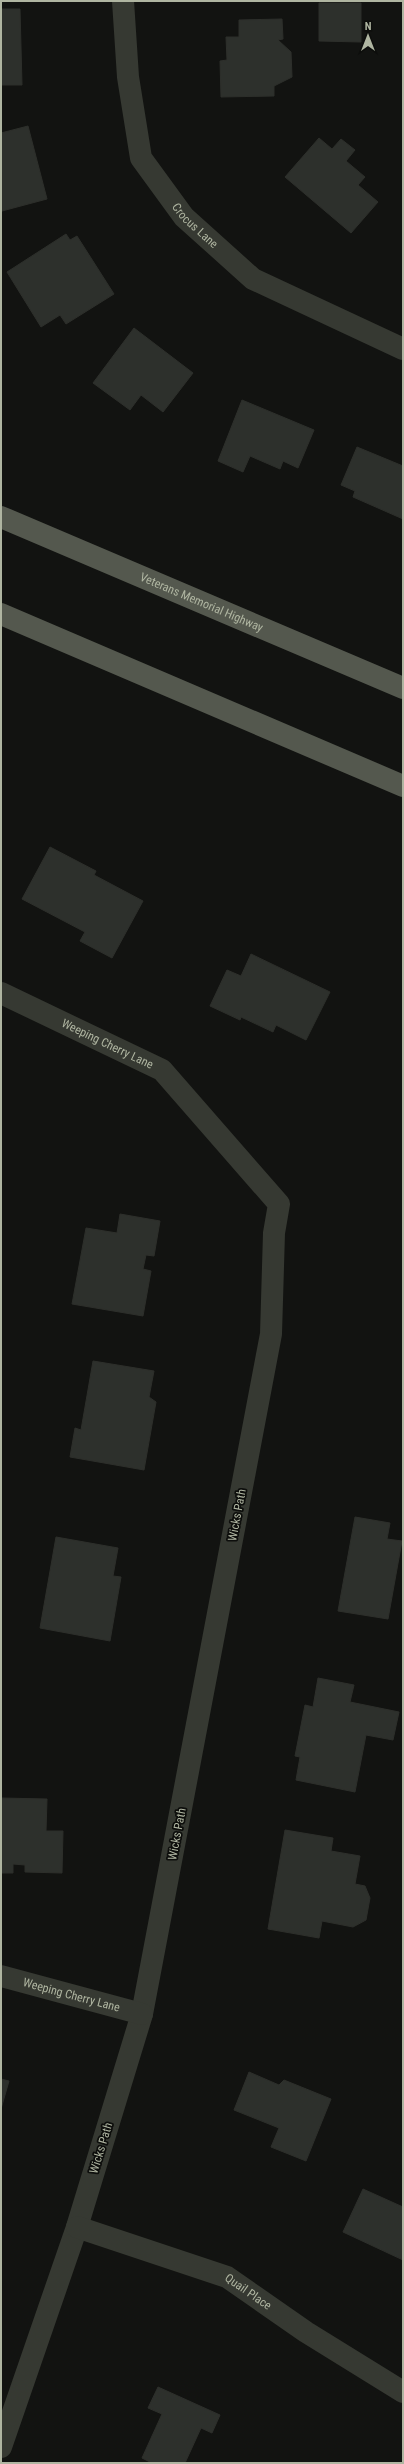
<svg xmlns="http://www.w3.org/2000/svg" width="404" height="2464" font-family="'Roboto Condensed',sans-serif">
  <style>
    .building { fill: #2d302c; stroke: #2d2f2b }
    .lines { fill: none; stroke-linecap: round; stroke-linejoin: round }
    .minor { stroke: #363932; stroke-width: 22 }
    .primary { stroke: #54584e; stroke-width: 22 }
    .labels { text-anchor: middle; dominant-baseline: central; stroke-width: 3.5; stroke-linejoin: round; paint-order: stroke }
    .street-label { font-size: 12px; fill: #afb5a1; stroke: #0d0e0c }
  </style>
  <rect width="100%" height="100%" fill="#121311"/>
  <path class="building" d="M319,3h42v39l-42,-1z
    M1,9h19l2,76h-21z
    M282,19l1,20 -5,1 13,12 1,25 -18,9v10l-53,1 -1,-36 7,-1 -1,-23h13v-17z
    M28,126l19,73 -45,12 -1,-78z
    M319,138l13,11 9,-10 14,11 -9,11 19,16 -7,8 20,17 -27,31 -66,-56z
    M66,234l4,6 7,-4 37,58 -48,30 -6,-9 -19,12 -34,-55z
    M134,328l59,45 -30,39 -22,-17 -11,15 -37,-27z
    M242,400l72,30 -16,38 -15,-7 -3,8 -30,-13 -7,16 -25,-11z
    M357,447l46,19v53l-50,-22 2,-6 -14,-6z
    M50,847l46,24 -2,4 49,26 -31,57 -32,-17 5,-9 -63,-33z
    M251,954l79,38 -24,48 -30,-15 -3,7 -32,-15 -1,3 -30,-14 17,-36 14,6z
    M120,1214l40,7 -6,35 -8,-1 -3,14 8,2 -8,45 -71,-12 14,-76 31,5z
    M93,1361l61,10 -5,26 7,5 -12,68 -74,-13 5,-29 6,2z
    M355,1517l35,6 -3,16 15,2 -14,78 -50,-8z
    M56,1537l62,11 -5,28 8,1 -11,64 -70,-13z
    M318,1678l36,7 -4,17 49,10 -6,28 -27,-5 -11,57 -59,-12 4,-23 -5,-1 10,-51 8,2z
    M1,1798l46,1 -1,32h17l-1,42 -37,-1v-7l-12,-1v9h-12z
    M285,1830l48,8 -2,13 29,5 -5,28 10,2 5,12 -4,22 -13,7 -31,-6 -3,17 -51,-9z
    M249,2072l30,13 5,-5 47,19 -25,62 -35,-14 8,-19 -45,-18z
    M1,2079l8,2 -8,28z
    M363,2189l40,18v53l-60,-28z
    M158,2387l62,28 -8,18 -11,-5 -16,35h-33l-10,-5 20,-44 -14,-6z"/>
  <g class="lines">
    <g class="minor">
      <path id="s1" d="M123,1l5,76 13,81 43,59 69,62 150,70"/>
      <path id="s2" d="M1,993l161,77 117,134 -5,29 -3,101 -129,680 -65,213 -76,220"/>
      <path id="s3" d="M1,1976l141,38"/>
      <path id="s4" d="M77,2227l150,50 79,55 97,60"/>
    </g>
    <g class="primary">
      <path id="s5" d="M1,517l402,171"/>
      <path d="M1,614l402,172"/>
    </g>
  </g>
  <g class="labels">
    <g class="street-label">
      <text stroke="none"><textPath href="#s1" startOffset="245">Crocus Lane</textPath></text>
      <text stroke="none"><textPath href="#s5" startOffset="218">Veterans Memorial Highway</textPath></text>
      <text stroke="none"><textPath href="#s2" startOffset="118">Weeping Cherry Lane</textPath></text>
      <text transform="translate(237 1515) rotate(-79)">Wicks Path</text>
      <text transform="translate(177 1834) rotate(-79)">Wicks Path</text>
      <text stroke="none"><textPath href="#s3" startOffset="73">Weeping Cherry Lane</textPath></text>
      <text transform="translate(101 2148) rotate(-73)">Wicks Path</text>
      <text stroke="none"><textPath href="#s4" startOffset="184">Quail Place</textPath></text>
    </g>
  </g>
  <rect width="404" height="2464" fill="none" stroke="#afb5a1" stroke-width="4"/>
  <g transform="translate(368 36)" stroke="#0d0e0c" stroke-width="3" paint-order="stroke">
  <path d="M0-3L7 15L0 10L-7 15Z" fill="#afb5a1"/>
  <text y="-6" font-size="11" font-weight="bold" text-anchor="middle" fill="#afb5a1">N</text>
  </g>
</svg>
